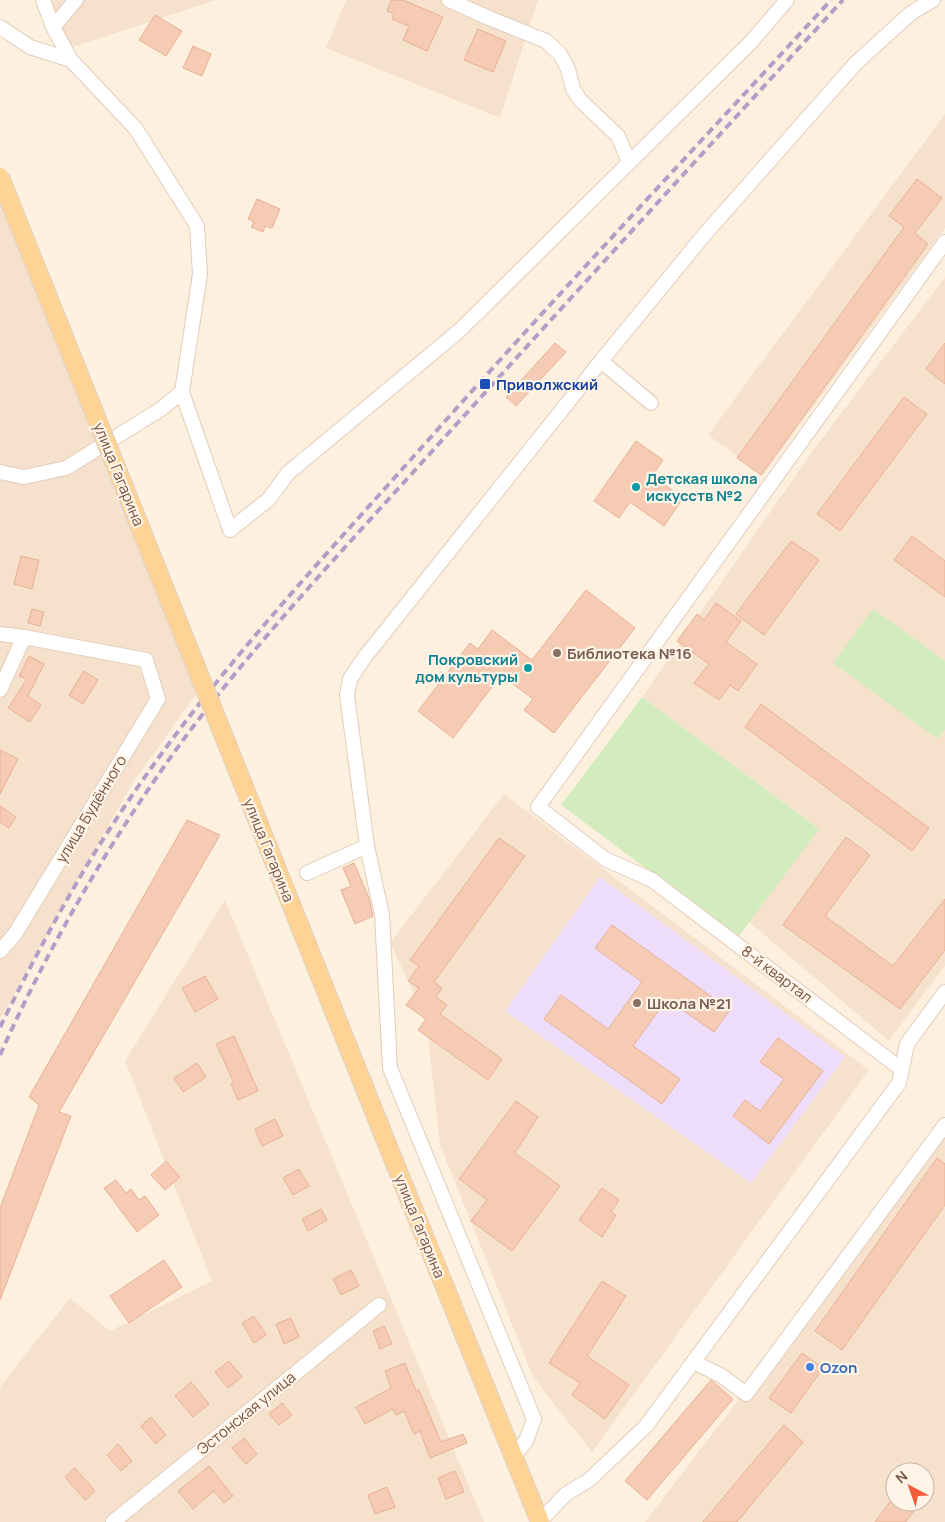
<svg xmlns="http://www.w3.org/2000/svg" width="945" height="1522" font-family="Manrope,sans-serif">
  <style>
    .residential { fill: #f6e1cd; fill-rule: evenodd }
    .education { fill: #eddcfa }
    .green { fill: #d2ecbd }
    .building { fill: #f5cbb4; stroke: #e8b194 }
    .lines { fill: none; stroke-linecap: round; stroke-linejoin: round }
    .minor-casing { stroke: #e2ccba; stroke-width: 16 }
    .major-casing { stroke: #dbd3cf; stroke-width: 20 }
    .minor { stroke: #fff; stroke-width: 14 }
    .major { stroke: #ffd394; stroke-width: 18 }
    .rail { stroke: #b29ec7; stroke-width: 4; stroke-dasharray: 8 5; stroke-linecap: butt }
    .major-bridge-casing { stroke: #dbd3cf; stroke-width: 20; stroke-linecap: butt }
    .major-bridge { stroke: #ffd394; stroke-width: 18 }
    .transit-dot { fill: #1a4fb4; stroke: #fff4e6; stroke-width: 2 }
    .culture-dot { fill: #0f9aa8; stroke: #fff4e6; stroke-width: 2 }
    .education-dot { fill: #8d6e63; stroke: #fff4e6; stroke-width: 2 }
    .shop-dot { fill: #3f7fe0; stroke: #fff4e6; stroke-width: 2 }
    .labels { text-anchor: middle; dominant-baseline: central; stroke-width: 4.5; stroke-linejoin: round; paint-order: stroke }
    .transit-label { font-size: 15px; font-weight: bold; fill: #164399; stroke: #fff4e6; text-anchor: start }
    .street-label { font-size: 15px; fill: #755445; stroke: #fff4e6 }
    .culture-label { font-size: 15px; font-weight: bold; fill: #0d838f; stroke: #fff4e6; text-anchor: start }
    .education-label { font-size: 15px; font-weight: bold; fill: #785e54; stroke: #fff4e6; text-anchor: start }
    .shop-label { font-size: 15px; font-weight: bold; fill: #366cbe; stroke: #fff4e6; text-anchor: start }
  </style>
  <rect width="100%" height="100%" fill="#fef0df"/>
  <path class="residential" d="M46,0h170l-149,49z
    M346,0h192l-38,118 -174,-70z
    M945,114v114l-182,247 -55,-40z
    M0,186l198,506 -65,90 -133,237z
    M945,277v689l-56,75 -140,-119 69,-94 -176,-131 169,-244z
    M504,794l365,276 -277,382 -59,-75 -93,-232 -14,-126 -36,-76z
    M225,900l259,622h-484v-135l70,-89 40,33 102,-50 -87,-220z
    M945,1130v392h-300zM895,1472h30v30h-30z"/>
  <path class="education" d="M600,877l245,180 -94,126 -246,-172z"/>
  <path class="green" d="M873,609l72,52v68l-7,10 -105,-76z
    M642,697l177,132 -81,108 -177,-132z"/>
  <path class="building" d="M391,0h12l40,17 -16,34 -24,-11 6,-14 -17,-7 2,-5 -7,-3z
    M155,15l27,16 -16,25 -27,-16z
    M478,29l28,12 -13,31 -29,-12z
    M193,46l18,8 -9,22 -19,-8z
    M917,179l25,19 -27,35 13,11 -167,231 -24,-17 167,-231 -15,-11z
    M257,199l23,10 -8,19 -7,-2 -2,6 -12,-5 3,-5 -6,-3z
    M555,343l11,9 -50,54 -10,-9z
    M945,343v41l-19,-15z
    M904,397l23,17 -87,117 -23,-17z
    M636,441l27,19 -11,16 31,22 -19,28 -34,-24 -11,16 -25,-17z
    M912,536l33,25v36l-51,-37z
    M791,541l28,19 -55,75 -28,-21z
    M21,556l18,4 -7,29 -18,-5z
    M586,590l49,38 -81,105 -30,-23 9,-11 -32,-24 -48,63 -35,-27 52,-68 8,6 14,-19 40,30z
    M716,603l25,18 -15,21 31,22 -19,27 -8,-6 -11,15 -25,-17 15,-19 -32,-23 20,-27 7,6z
    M32,609l12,3 -4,14 -12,-3z
    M29,656l15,8 -16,32 13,9 -11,17 -22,-14 19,-29 -8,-3z
    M84,671l14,9 -15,24 -14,-9z
    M761,704l168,124 -17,23 -167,-124z
    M0,750l18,9 -18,35z
    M0,806l16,11 -7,11 -9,-6z
    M187,820l33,15 -161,277 12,4 -71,184v-92l39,-103 -10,-8z
    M846,837l24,18 -45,61 68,50 52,-67v51l-45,59 -117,-84z
    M499,838l26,18 -91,126 8,6 -6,9 11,8 -7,9 62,45 -14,21 -70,-50 8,-11 -20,-14 13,-17 -11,-7 11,-15 -9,-6z
    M354,863l15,35 4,18 -18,8 -14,-34 10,-4 -8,-18z
    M612,925l118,85 -16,22 -47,-33 -34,47 47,33 -18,25 -118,-85 17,-24 47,34 34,-47 -47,-34z
    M205,976l13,23 -23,13 -13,-24z
    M234,1036l24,55 -20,9 -7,-16 3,-1 -18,-39z
    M778,1038l45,33 -54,73 -36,-28 12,-16 15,11 24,-32 -24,-17z
    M197,1063l9,14 -23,15 -9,-14z
    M516,1101l22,16 -23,36 45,33 -48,65 -41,-30 16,-21 -28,-21z
    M275,1119l8,17 -21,10 -7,-17z
    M937,1158l8,6v41l-103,145 -27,-19z
    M166,1161l14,16 -15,13 -14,-15z
    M299,1169l10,17 -16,9 -10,-17z
    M116,1180l10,13 5,-4 8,11 6,-4 14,19 -22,17 -33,-44z
    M602,1188l17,12 -8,12 5,3 -14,22 -23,-17z
    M321,1209l6,11 -19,11 -6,-12z
    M164,1260l18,27 -53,36 -19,-27z
    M351,1270l8,16 -18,9 -8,-16z
    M602,1281l24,15 -39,60 42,29 -24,34 -33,-24 8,-12 -31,-20z
    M254,1316l12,19 -12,8 -12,-20z
    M291,1318l8,19 -15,7 -8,-20z
    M384,1326l8,18 -12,5 -7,-18z
    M802,1353l21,15 -32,45 -22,-15z
    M229,1361l13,16 -14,11 -13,-16z
    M405,1363l11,28 3,-1 22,52 22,-8 4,9 -37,15 -10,-27 -6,3 -10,-23 -8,4 -3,-6 -28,15 -9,-17 35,-19 -6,-17z
    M711,1380l22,19 -86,101 -22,-19z
    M191,1382l18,22 -16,13 -18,-21z
    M282,1403l10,12 -13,10 -10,-11z
    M151,1417l15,18 -10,9 -15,-18z
    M784,1425l19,17 -66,80h-34z
    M244,1438l13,16 -11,10 -14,-16z
    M118,1444l14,17 -11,10 -14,-16z
    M209,1466l24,30 -9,7 -10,-12 -21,18 -15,-18z
    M75,1468l20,23 -10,9 -20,-23z
    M455,1471l9,21 -18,7 -8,-21z
    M387,1487l8,20 -20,7 -7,-19z
    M890,1502h15l10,7 -9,13h-31z"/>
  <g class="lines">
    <g class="minor-casing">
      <path id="minor" d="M43,0l10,27 18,33
        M449,0l40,18 57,23 14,13 8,15 5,20 7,11 38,36 11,26
        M0,27l30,20 41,13 65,69 61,97 3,48 -18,118 48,138 39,-31 19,-26 171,-142 292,-289 36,-42
        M53,27l23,-27
        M601,361l104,-127 151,-171 55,-50 22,-13
        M0,472l24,5 42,-9 95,-59 21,-17
        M0,634l24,3 -24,53
        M307,873l60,-27
        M0,951l15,-17 143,-235 -12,-39 -122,-23
        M901,1069l-249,-189 -47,-21 -67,-52 407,-565
        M694,1362l28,14 24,18 199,-269
        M513,1457l13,-16 8,-22 -144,-351 -8,-153 -15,-69 -20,-151 3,-16 14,-21 237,-297 50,42
        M113,1522l266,-217
        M539,1522l27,-28 23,-14 57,-54 253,-343 8,-39 38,-52"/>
    </g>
    <g class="major-casing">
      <path id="major" d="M387,1144l153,378"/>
    </g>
    <use href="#minor" class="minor"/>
    <use href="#major" class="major"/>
    <path class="rail" d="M0,1027c37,-74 75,-147 121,-215 87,-132 196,-247 301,-365 134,-151 272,-298 409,-447
      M0,1055c51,-114 115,-223 189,-323 78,-103 168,-197 255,-294 132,-146 265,-292 399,-438"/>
    <g class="major-bridge-casing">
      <path id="major-bridge" d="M0,177l387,967"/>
    </g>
    <use href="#major-bridge" class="major-bridge"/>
  </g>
  <rect class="transit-dot" x="479" y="378" width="12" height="12" rx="2.5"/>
  <g class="culture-dot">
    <circle cx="636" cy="487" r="5"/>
    <circle cx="528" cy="668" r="5"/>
  </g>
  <g class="education-dot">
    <circle cx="557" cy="653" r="5"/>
    <circle cx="637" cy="1003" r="5"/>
  </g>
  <circle class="shop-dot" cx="810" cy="1367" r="5"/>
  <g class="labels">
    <g class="transit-label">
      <text x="496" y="384">Приволжский</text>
    </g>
    <g class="street-label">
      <text transform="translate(119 474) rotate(68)">улица Гагарина</text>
      <text transform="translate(91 809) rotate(-59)">улица Будённого</text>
      <text transform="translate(269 850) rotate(68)">улица Гагарина</text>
      <text transform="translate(777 974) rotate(37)">8-й квартал</text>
      <text transform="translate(420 1226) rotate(68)">улица Гагарина</text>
      <text transform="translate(246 1413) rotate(-39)">Эстонская улица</text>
    </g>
    <g class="culture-label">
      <text x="646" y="478">Детская школа<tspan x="646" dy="17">искусств №2</tspan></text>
      <text x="518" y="659" text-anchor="end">Покровский<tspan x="518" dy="17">дом культуры</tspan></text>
    </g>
    <g class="education-label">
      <text x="567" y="653">Библиотека №16</text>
      <text x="647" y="1003">Школа №21</text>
    </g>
    <g class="shop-label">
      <text x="820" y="1367">Ozon</text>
    </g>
  </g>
  <g transform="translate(910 1487) rotate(319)"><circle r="24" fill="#fff4e6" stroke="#c8b4a6"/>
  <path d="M0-4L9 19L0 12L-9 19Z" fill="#f15c3b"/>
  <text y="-8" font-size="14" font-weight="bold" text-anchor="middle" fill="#755445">N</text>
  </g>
</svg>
